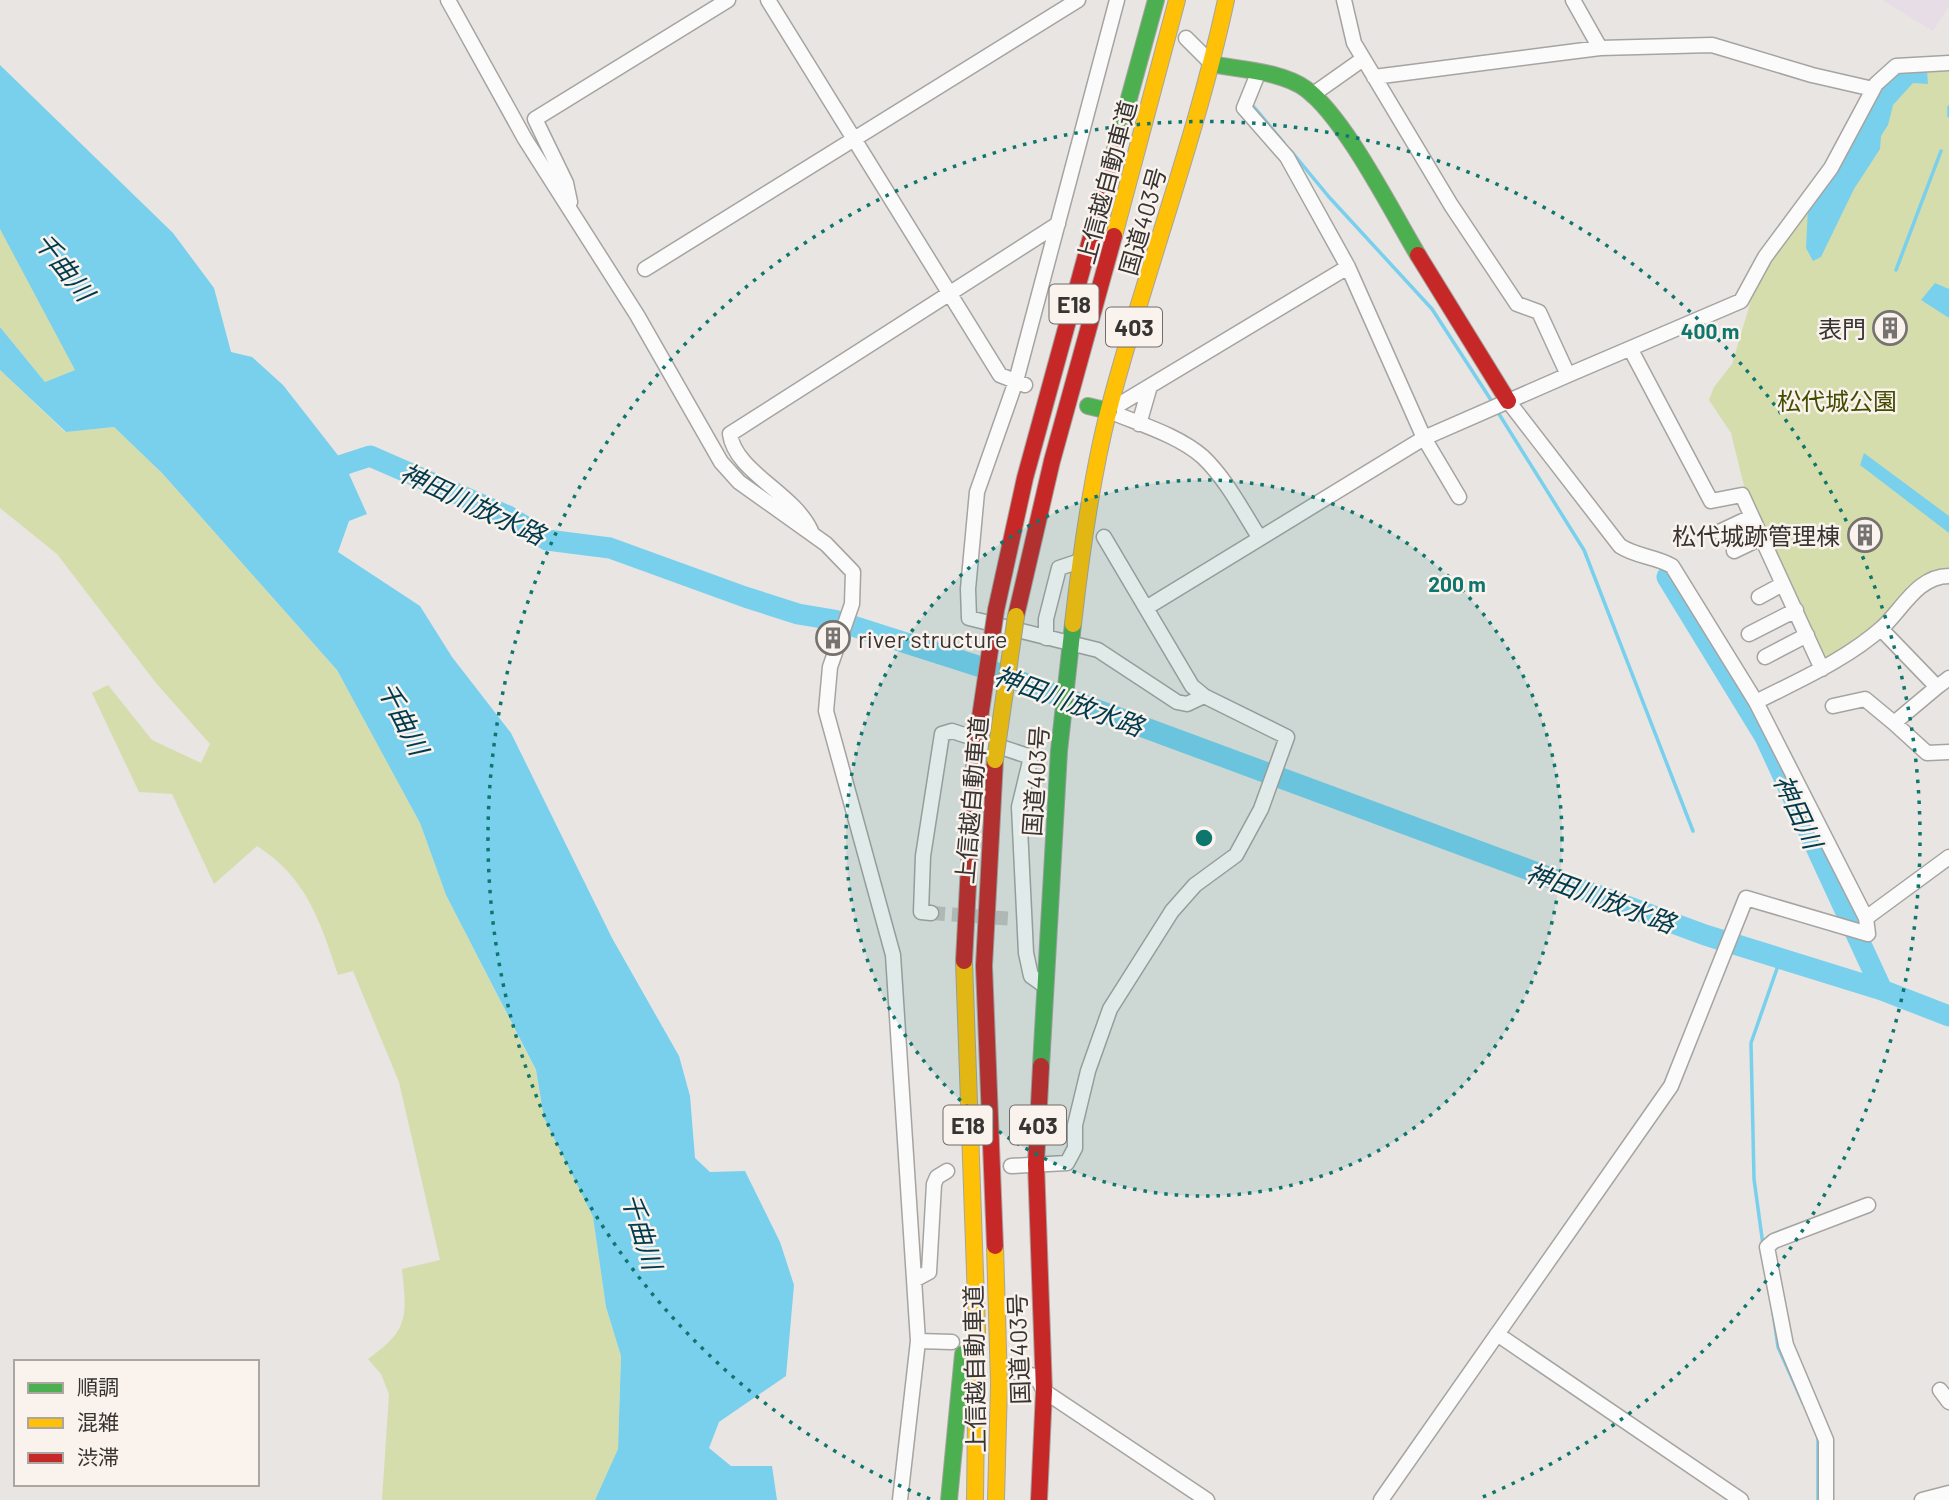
<svg xmlns="http://www.w3.org/2000/svg" width="1949" height="1500" font-family="Barlow,'Noto Sans JP',sans-serif">
  <style>
    .education { fill: #e6dde6 }
    .green { fill: #d6ddad }
    .water { fill: #78d0ed }
    .lines { fill: none; stroke-linecap: round; stroke-linejoin: round }
    .stream { stroke: #78d0ed; stroke-width: 3.5 }
    .river { stroke: #78d0ed; stroke-width: 21 }
    .street-tunnel { stroke: #c5c2bf; stroke-width: 14; stroke-dasharray: 14 7; stroke-linecap: butt }
    .street-casing { stroke: #a6a4a1; stroke-width: 17 }
    .fast-casing { stroke: #a6a4a1; stroke-width: 18 }
    .slow-casing { stroke: #a6a4a1; stroke-width: 18 }
    .jam-casing { stroke: #a6a4a1; stroke-width: 18 }
    .street { stroke: #fcfbfb; stroke-width: 14 }
    .fast { stroke: #4caf50; stroke-width: 16 }
    .slow { stroke: #ffc107; stroke-width: 16 }
    .jam { stroke: #c62828; stroke-width: 16 }
    .slow-bridge-casing { stroke: #a6a4a1; stroke-width: 18; stroke-linecap: butt }
    .jam-bridge-casing { stroke: #a6a4a1; stroke-width: 18; stroke-linecap: butt }
    .slow-bridge { stroke: #ffc107; stroke-width: 16 }
    .jam-bridge { stroke: #c62828; stroke-width: 16 }
    .ring { fill: none; stroke: #0f766e; stroke-width: 3.5; stroke-dasharray: 3.5 7 }
    .labels { text-anchor: middle; dominant-baseline: central; stroke-width: 5; stroke-linejoin: round; paint-order: stroke }
    .shield { fill: #f9f2ed; stroke: #716d6a; stroke-width: 2 }
    .shield-label { font-size: 23px; font-weight: bold; fill: #373432 }
    .street-label { font-size: 24px; fill: #373432; stroke: #f9f2ed }
    .poi-label { font-size: 24px; fill: #373432; stroke: #f9f2ed; text-anchor: end }
    .park-label { font-size: 24px; fill: #444c00; stroke: #f9f2ed }
    .water-label { font-size: 26px; font-style: italic; fill: #003b4d; stroke: #f9f2ed }
    .centre { fill: #0f766e; stroke: #f9f2ed; stroke-width: 3.5 }
    .ring-label { font-size: 21px; text-anchor: middle; font-weight: bold; fill: #0f766e; stroke: #f9f2ed; stroke-width: 5; stroke-linejoin: round; paint-order: stroke }
  </style>
  <rect width="100%" height="100%" fill="#e8e5e2"/>
  <path class="education" d="M1882,0h67v6l-16,25z"/>
  <path class="green" d="M1949,67v503l-124,94 -80,-174 -14,-57 -22,-33 5,-13 18,-23 20,-67 18,-38 118,-183z
    M0,229l5,6 70,135 -30,12 -45,-55z
    M0,370l65,62 49,-5 48,46 175,197 83,153 26,72 90,176 8,47 49,99 13,90 15,49 -3,94 -23,50h-213l7,-106 -8,-20 -13,-15c41,-29 39,-42 34,-90l38,-9 -41,-178 -46,-111 -15,4c-18,-54 -31,-97 -81,-129l-43,38 -42,-90 -33,-2 -47,-99 16,-8 44,55 49,23 9,-19 -54,-61 -99,-129 -57,-46z"/>
  <path class="water" d="M0,65l173,168 41,55 17,64 21,5 31,28 61,78 23,51 -18,7 -11,31 82,54 32,51 59,76 101,205 67,118 11,40 5,62 15,14 35,-1 35,71 14,43 -8,91 -67,46 -10,26 22,18h41l5,34h-182l23,-51 3,-93 -15,-49 -13,-90 -49,-99 -8,-48 -90,-175 -26,-72 -83,-153 -175,-197 -48,-46 -48,5 -66,-62v-43l45,55 30,-12 -75,-141z
    M1927,70l1,14 -15,-1 -20,22 -5,20 -7,11 -1,13 -26,40 -33,68 -8,4 -7,-13 2,-41 69,-118 16,-17z
    M1935,283l14,6v29l-28,-18z
    M1864,453l85,63v17l-89,-68z"/>
  <g class="lines">
    <path class="stream" d="M1254,107l30,36
      M1949,107v9
      M1291,151l38,46 103,112 59,91
      M1896,270l45,-119
      M1499,414l85,136 109,281
      M1702,925l3,10
      M1763,1245l-9,-66 -3,-136 29,-83
      M1773,1312l5,35 25,56
      M1818,1436v64"/>
    <path class="river" d="M318,473l52,-17 138,60 39,24 63,8 135,49 53,17 36,6 147,47 724,268 177,55 67,26
      M1667,577l98,160 117,253"/>
    <path class="street-tunnel" d="M931,913l83,6"/>
    <g class="street-casing">
      <path id="street" d="M448,0l77,139 112,176 84,147 18,20 87,62 27,28 -1,32 -22,63 -4,44 67,244 25,386 -18,159
        M768,0l232,375 25,10
        M1117,0l-101,381 -39,111 -9,97 1,29 129,32 79,52 10,2 17,-8
        M1344,0l10,43 97,162 66,99 22,8 29,63 173,-74 24,-44 66,-89 45,-84 20,-18 53,-3
        M1573,0l27,48
        M1186,38l26,26
        M1257,76l-13,32 43,49 61,110 76,171 35,59
        M1374,77l226,-29 112,-3 100,30 61,14
        M1312,95l51,-36
        M570,202l-4,-19 -31,-64 193,-119
        M645,269l433,-269
        M1631,350l80,151 31,-6 80,174
        M1508,401l112,145c17,11 35,10 52,20l84,136 110,216
        M1110,410l238,-143
        M1109,411c30,13 69,24 94,46 23,22 39,53 56,80
        M1139,424l11,-38
        M811,531c-17,-38 -76,-59 -81,-97l328,-210
        M1719,532l32,-15
        M1734,551l27,-13
        M1759,597l24,-13
        M1146,608l278,-170 144,-63
        M1881,629l56,58 12,-9
        M1749,634l47,-24
        M1046,638v-19l13,-51 21,-7
        M1765,657l42,-22
        M1937,687l-43,36 33,30 22,-1
        M1756,702c43,-22 90,-42 127,-75 20,-19 35,-51 66,-51
        M1833,706l32,-7 29,24
        M931,913l-10,-1 2,-56 19,-122 10,-3 79,26 -12,50 7,146 5,23 14,10
        M1011,1166l56,-3 8,-15v-23l13,-54 22,-62 62,-98 23,-26 41,-30 25,-46 26,-72 -83,-41 -12,-10 -88,-149
        M916,1279l13,-7 5,-88 3,-7 10,-6
        M1497,1334l244,166
        M918,1341l34,1
        M1016,1372l20,4 8,15 163,109
        M1940,1390l9,12
        M1381,1500l290,-414 75,-188 122,36 -2,-16 83,-61
        M1826,1500v-60l-40,-95 -19,-98 7,-6 94,-36
        M1922,1500l27,-7"/>
    </g>
    <g class="fast-casing">
      <path id="fast" d="M1212,64c28,6 70,7 94,25 39,29 85,121 112,166
        M1114,153l42,-153
        M1088,406l21,5
        M1041,1066l18,-315 14,-127
        M949,1500l14,-146"/>
    </g>
    <g class="slow-casing">
      <path id="slow" d="M1114,236l63,-236
        M1073,624c8,-71 18,-145 36,-215 36,-137 87,-270 117,-409
        M964,961l13,368 -2,171
        M995,1246l4,138 -3,116"/>
    </g>
    <g class="jam-casing">
      <path id="jam" d="M1418,255l90,146
        M996,610l29,-132 89,-325
        M1016,616l36,-155 62,-225
        M995,760l-11,206 11,280
        M964,961l11,-210
        M1039,1500l5,-109 -8,-228 5,-97"/>
    </g>
    <use href="#street" class="street"/>
    <use href="#fast" class="fast"/>
    <use href="#slow" class="slow"/>
    <use href="#jam" class="jam"/>
    <g class="slow-bridge-casing">
      <path id="slow-bridge" d="M995,760l21,-144"/>
    </g>
    <g class="jam-bridge-casing">
      <path id="jam-bridge" d="M975,751l21,-141"/>
    </g>
    <use href="#slow-bridge" class="slow-bridge"/>
    <use href="#jam-bridge" class="jam-bridge"/>
  </g>
  <circle cx="1204" cy="838" r="358" fill="#0f766e" fill-opacity=".12"/>
  <g class="ring">
    <circle cx="1204" cy="838" r="358"/>
    <path d="M930 1499A716 716 0 1 1 1478 1499"/>
  </g>
  <defs>
    <g id="building-ring" transform="scale(1.75)"><circle r="9.5" fill="#f9f2ed" stroke="#757270" stroke-width="1.5"/><path d="M-4-6H4V6H1V3H-1V6H-4ZM-2.5-4.3h1.7v1.8h-1.7ZM.8-4.3h1.7v1.8H.8ZM-2.5-1h1.7V.8h-1.7ZM.8-1h1.7V.8H.8Z" fill="#757270"/></g>
  </defs>
  <g fill-rule="evenodd">
    <use href="#building-ring" x="1890" y="328"/>
    <use href="#building-ring" x="1865" y="535"/>
    <use href="#building-ring" x="833" y="638"/>
  </g>
  <g class="labels">
    <g class="shield">
      <rect x="1049.5" y="284.5" width="49" height="39" rx="5"/>
      <rect x="1106" y="307.5" width="56" height="39" rx="5"/>
      <rect x="943.5" y="1105.5" width="49" height="39" rx="5"/>
      <rect x="1010" y="1105.5" width="56" height="39" rx="5"/>
    </g>
    <g class="shield-label">
      <text x="1074" y="304">E18</text>
      <text x="1134" y="327">403</text>
      <text x="968" y="1125">E18</text>
      <text x="1038" y="1125">403</text>
    </g>
    <g class="street-label">
      <text transform="translate(1106 182) rotate(-75)">上信越自動車道</text>
      <text transform="translate(1142 221) rotate(-74)">国道403号</text>
      <text transform="translate(1035 781) rotate(-86)">国道403号</text>
      <text transform="translate(971 800) rotate(-85)">上信越自動車道</text>
      <text transform="translate(1018 1349) rotate(-92)">国道403号</text>
      <text transform="translate(974 1369) rotate(-91)">上信越自動車道</text>
    </g>
    <g class="poi-label">
      <text x="1866" y="328">表門</text>
      <text x="1840" y="535">松代城跡管理棟</text>
      <text x="858" y="638" text-anchor="start">river structure</text>
    </g>
    <g class="park-label">
      <text x="1837" y="400">松代城公園</text>
    </g>
    <g class="water-label">
      <text transform="translate(65 266) rotate(52)">千曲川</text>
      <text transform="translate(473 503) rotate(25)">神田川放水路</text>
      <text transform="translate(1069 700) rotate(20)">神田川放水路</text>
      <text transform="translate(404 718) rotate(63)">千曲川</text>
      <text transform="translate(1799 811) rotate(65)">神田川</text>
      <text transform="translate(1601 897) rotate(20)">神田川放水路</text>
      <text transform="translate(643 1231) rotate(73)">千曲川</text>
    </g>
  </g>
  <circle cx="1204" cy="838" r="10" class="centre"/>
  <g class="ring-label">
    <text x="1710" y="339">400 m</text>
    <text x="1457" y="592">200 m</text>
  </g>
  <rect x="14" y="1360" width="245" height="126" fill="#f9f2ed" stroke="#aba6a2" stroke-width="2"/>
  <rect x="28" y="1383" width="35" height="10" fill="#4caf50" stroke="#aba6a2" stroke-width="2"/>
  <text x="77" y="1395" font-size="21" fill="#373432">順調</text>
  <rect x="28" y="1418" width="35" height="10" fill="#ffc107" stroke="#aba6a2" stroke-width="2"/>
  <text x="77" y="1430" font-size="21" fill="#373432">混雑</text>
  <rect x="28" y="1453" width="35" height="10" fill="#c62828" stroke="#aba6a2" stroke-width="2"/>
  <text x="77" y="1465" font-size="21" fill="#373432">渋滞</text>
</svg>
